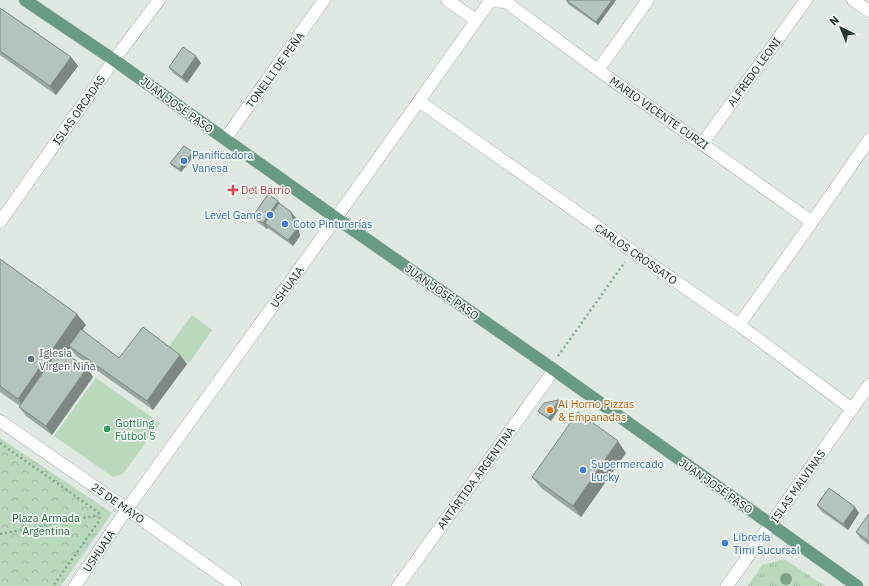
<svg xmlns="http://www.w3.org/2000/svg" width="869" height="586" font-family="'IBM Plex Sans',sans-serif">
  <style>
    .grass { fill: url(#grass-tufts) }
    .forest { fill: url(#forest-crowns) }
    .pitch { fill: #b9d8bc }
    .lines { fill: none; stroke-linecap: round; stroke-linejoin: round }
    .minor-casing { stroke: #a2b0a8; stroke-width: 13 }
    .major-casing { stroke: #bcc3c0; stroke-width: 13 }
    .path { stroke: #82aa96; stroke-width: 2.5; stroke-dasharray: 2 3; stroke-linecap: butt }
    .minor { stroke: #fff; stroke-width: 12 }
    .major { stroke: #679b84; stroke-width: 12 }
    .tree { fill: #7ea387 }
    .wall { fill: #9ba8a1 }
    .shaded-wall { fill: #7e8883 }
    .building { fill: #b4c3bb; stroke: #7e8883 }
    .shop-dot { fill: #3f7fe0; stroke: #eff6f1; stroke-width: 1.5 }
    .health-dot { fill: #e0444e; stroke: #eff6f1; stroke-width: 1.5 }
    .worship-dot { fill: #6b7280; stroke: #eff6f1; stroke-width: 1.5 }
    .food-dot { fill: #e8710a; stroke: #eff6f1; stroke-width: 1.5 }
    .leisure-dot { fill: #2e9e5b; stroke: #eff6f1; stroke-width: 1.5 }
    .labels { text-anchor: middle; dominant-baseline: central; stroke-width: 3.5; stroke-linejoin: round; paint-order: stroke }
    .street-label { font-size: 11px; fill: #21372d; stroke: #eff6f1 }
    .shop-label { font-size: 11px; fill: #366cbe; stroke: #eff6f1; text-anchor: start }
    .health-label { font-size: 11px; fill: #be3a42; stroke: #eff6f1; text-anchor: start }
    .worship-label { font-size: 11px; fill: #5b616d; stroke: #eff6f1; text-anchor: start }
    .food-label { font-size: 11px; fill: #c56008; stroke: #eff6f1; text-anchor: start }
    .leisure-label { font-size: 11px; fill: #27864d; stroke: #eff6f1; text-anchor: start }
    .park-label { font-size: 11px; fill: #2f6a3c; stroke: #eff6f1 }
  </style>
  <defs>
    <pattern id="grass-tufts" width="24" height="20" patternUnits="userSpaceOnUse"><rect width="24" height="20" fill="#b9d8bc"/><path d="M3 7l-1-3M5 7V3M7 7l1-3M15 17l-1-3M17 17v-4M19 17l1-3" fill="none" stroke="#9fbaa2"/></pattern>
    <pattern id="forest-crowns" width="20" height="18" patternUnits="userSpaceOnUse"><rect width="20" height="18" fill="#b9d8bc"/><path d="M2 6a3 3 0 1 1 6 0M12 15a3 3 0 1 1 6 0" fill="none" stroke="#9fbaa2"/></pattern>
  </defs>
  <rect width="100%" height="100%" fill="#dfe9e2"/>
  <path class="grass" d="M784,559l41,27h-77l14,-21z"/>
  <path class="forest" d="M0,438l112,75 -51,73h-61z"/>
  <path class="pitch" d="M192,315l20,15 -23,33 -21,-15z
    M96,378l64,45 -37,51 -10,3 -59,-41z"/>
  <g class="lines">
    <g class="minor-casing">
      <path id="minor" d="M447,0l29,20
        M853,0l16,11
        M598,70l50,-70
        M419,101l213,150 107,74 113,84
        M225,139l99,-139
        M702,144l104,-144
        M0,222l114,-162 45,-60
        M739,325l73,-103 57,-82
        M0,421l127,88 108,77
        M75,586l52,-77 209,-291 154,-217 16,1 92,68 214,152
        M398,586l156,-216
        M727,586l142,-201"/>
    </g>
    <g class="major-casing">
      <path id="major" d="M25,0l89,60 222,158 214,149 307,219"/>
    </g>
    <path class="path" d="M558,356l67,-94
      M0,443l98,69c2,3 2,5 1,9l-46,65
      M0,534l99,-19"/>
    <use href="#minor" class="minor"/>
    <use href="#major" class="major"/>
  </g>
  <circle class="tree" cx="786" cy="579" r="6"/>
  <path class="wall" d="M566,0h50l-18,25 -30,-21z
    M0,8l71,49 7,9 -22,29 -56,-40z
    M201,63l-14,20 -14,-10 -4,-6z
    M193,152l2,3 -14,17 -9,-6 -2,-3z
    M278,201l2,4 11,7 5,6 4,18 -7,10 -24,-17 -1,-1 -1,1 -10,-7 -4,-6z
    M0,259l86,66 -4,5 37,28 61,-3 7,9 -34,46 -78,-55 -5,-7 -4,5 21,15 6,9 -41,58 -26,-19 -7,-9 1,-1 -20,-14z
    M562,404l-11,17 -11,-7 -2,-3z
    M626,453l-45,64 -40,-29 -9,-11z
    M817,505l38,2 4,6 -11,17 -27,-19z
    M869,515v30l-9,-7 -4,-6z"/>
  <path class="shaded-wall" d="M612,0h4l-18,25 -2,-3z
    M196,56l5,7 -14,20 -5,-6z
    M71,57l7,9 -22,29 -6,-9z
    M193,152l2,3 -14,17 -2,-3z
    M278,201l5,7 -18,15 3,5 -1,1 -4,-6z
    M291,212l5,6 4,18 -7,10 -5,-6z
    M77,314l9,11 -16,22 -1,-1 1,2 -44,63 -8,-12z
    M180,355l7,9 -34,46 -6,-9z
    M87,368l6,9 -41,58 -6,-9z
    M559,400l3,4 -11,17 -3,-3z
    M618,441l8,12 -45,64 -8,-11z
    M855,507l4,6 -11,17 -5,-6z"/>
  <path class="building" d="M566,0h46l-16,22z
    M0,8l71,49 -21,29 -50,-35z
    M183,47l13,9 -14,21 -13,-10z
    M184,146l9,6 -14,17 -9,-6z
    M268,194l10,7 -15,22 -10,-7z
    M279,203l12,9 5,18 -8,10 -23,-17z
    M0,259l77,55 -59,85 -18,-13z
    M143,327l37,28 -33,46 -78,-55 12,-17 38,29z
    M59,349l28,19 -41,58 -27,-19z
    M559,400l-11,18 -10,-7 6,-8z
    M578,412l40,29 -45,65 -41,-29z
    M829,488l26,19 -12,17 -26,-19z
    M868,515h1v26l-13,-9z"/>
  <g class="shop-dot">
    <circle cx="184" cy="161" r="4"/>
    <circle cx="270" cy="215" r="4"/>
    <circle cx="285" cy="224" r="4"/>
    <circle cx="583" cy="470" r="4"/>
    <circle cx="725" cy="543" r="4"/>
  </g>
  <path class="health-dot" d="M231 184h4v4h4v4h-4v4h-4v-4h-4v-4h4z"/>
  <circle class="worship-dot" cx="31" cy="359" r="4"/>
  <circle class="food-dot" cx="550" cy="410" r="4"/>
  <circle class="leisure-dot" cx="107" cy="429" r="4"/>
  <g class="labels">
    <g class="street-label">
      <text transform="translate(275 70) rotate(-54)">TONELLI DE PEÑA</text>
      <text transform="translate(754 72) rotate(-54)">ALFREDO LEONI</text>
      <text transform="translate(177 105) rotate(36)">JUAN JOSÉ PASO</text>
      <text transform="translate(79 110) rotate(-55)">ISLAS ORCADAS</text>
      <text transform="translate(659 113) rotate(35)">MARIO VICENTE CURZI</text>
      <text transform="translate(636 254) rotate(35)">CARLOS CROSSATO</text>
      <text transform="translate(287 287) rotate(-54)">USHUAIA</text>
      <text transform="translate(442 292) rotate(35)">JUAN JOSÉ PASO</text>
      <text transform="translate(476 478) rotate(-54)">ANTÁRTIDA ARGENTINA</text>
      <text transform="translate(716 486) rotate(35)">JUAN JOSÉ PASO</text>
      <text transform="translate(798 486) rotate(-55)">ISLAS MALVINAS</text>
      <text transform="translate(118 503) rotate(35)">25 DE MAYO</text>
      <text transform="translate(99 551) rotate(-56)">USHUAIA</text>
    </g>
    <g class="shop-label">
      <text x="192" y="155">Panificadora<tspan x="192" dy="13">Vanesa</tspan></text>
      <text x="262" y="215" text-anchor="end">Level Game</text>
      <text x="293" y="224">Coto Pinturerías</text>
      <text x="591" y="464">Supermercado<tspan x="591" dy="13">Lucky</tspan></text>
      <text x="733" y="537">Librería<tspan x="733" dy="13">Timi Sucursal</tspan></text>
    </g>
    <g class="health-label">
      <text x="241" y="190">Del Barrio</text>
    </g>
    <g class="worship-label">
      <text x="39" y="353">Iglesia<tspan x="39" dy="13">Virgen Niña</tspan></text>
    </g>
    <g class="food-label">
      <text x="558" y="404">Al Horno Pizzas<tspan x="558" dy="13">&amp; Empanadas</tspan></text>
    </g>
    <g class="leisure-label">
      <text x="115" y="423">Gottling<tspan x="115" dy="13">Fútbol 5</tspan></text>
    </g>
    <g class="park-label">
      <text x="46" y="518">Plaza Armada<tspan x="46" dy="13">Argentina</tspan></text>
    </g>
  </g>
  <g transform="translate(841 28) rotate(317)" stroke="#eff6f1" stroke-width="3" paint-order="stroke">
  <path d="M0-3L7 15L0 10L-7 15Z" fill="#21372d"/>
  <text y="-6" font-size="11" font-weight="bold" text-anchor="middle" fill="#21372d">N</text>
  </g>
</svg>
